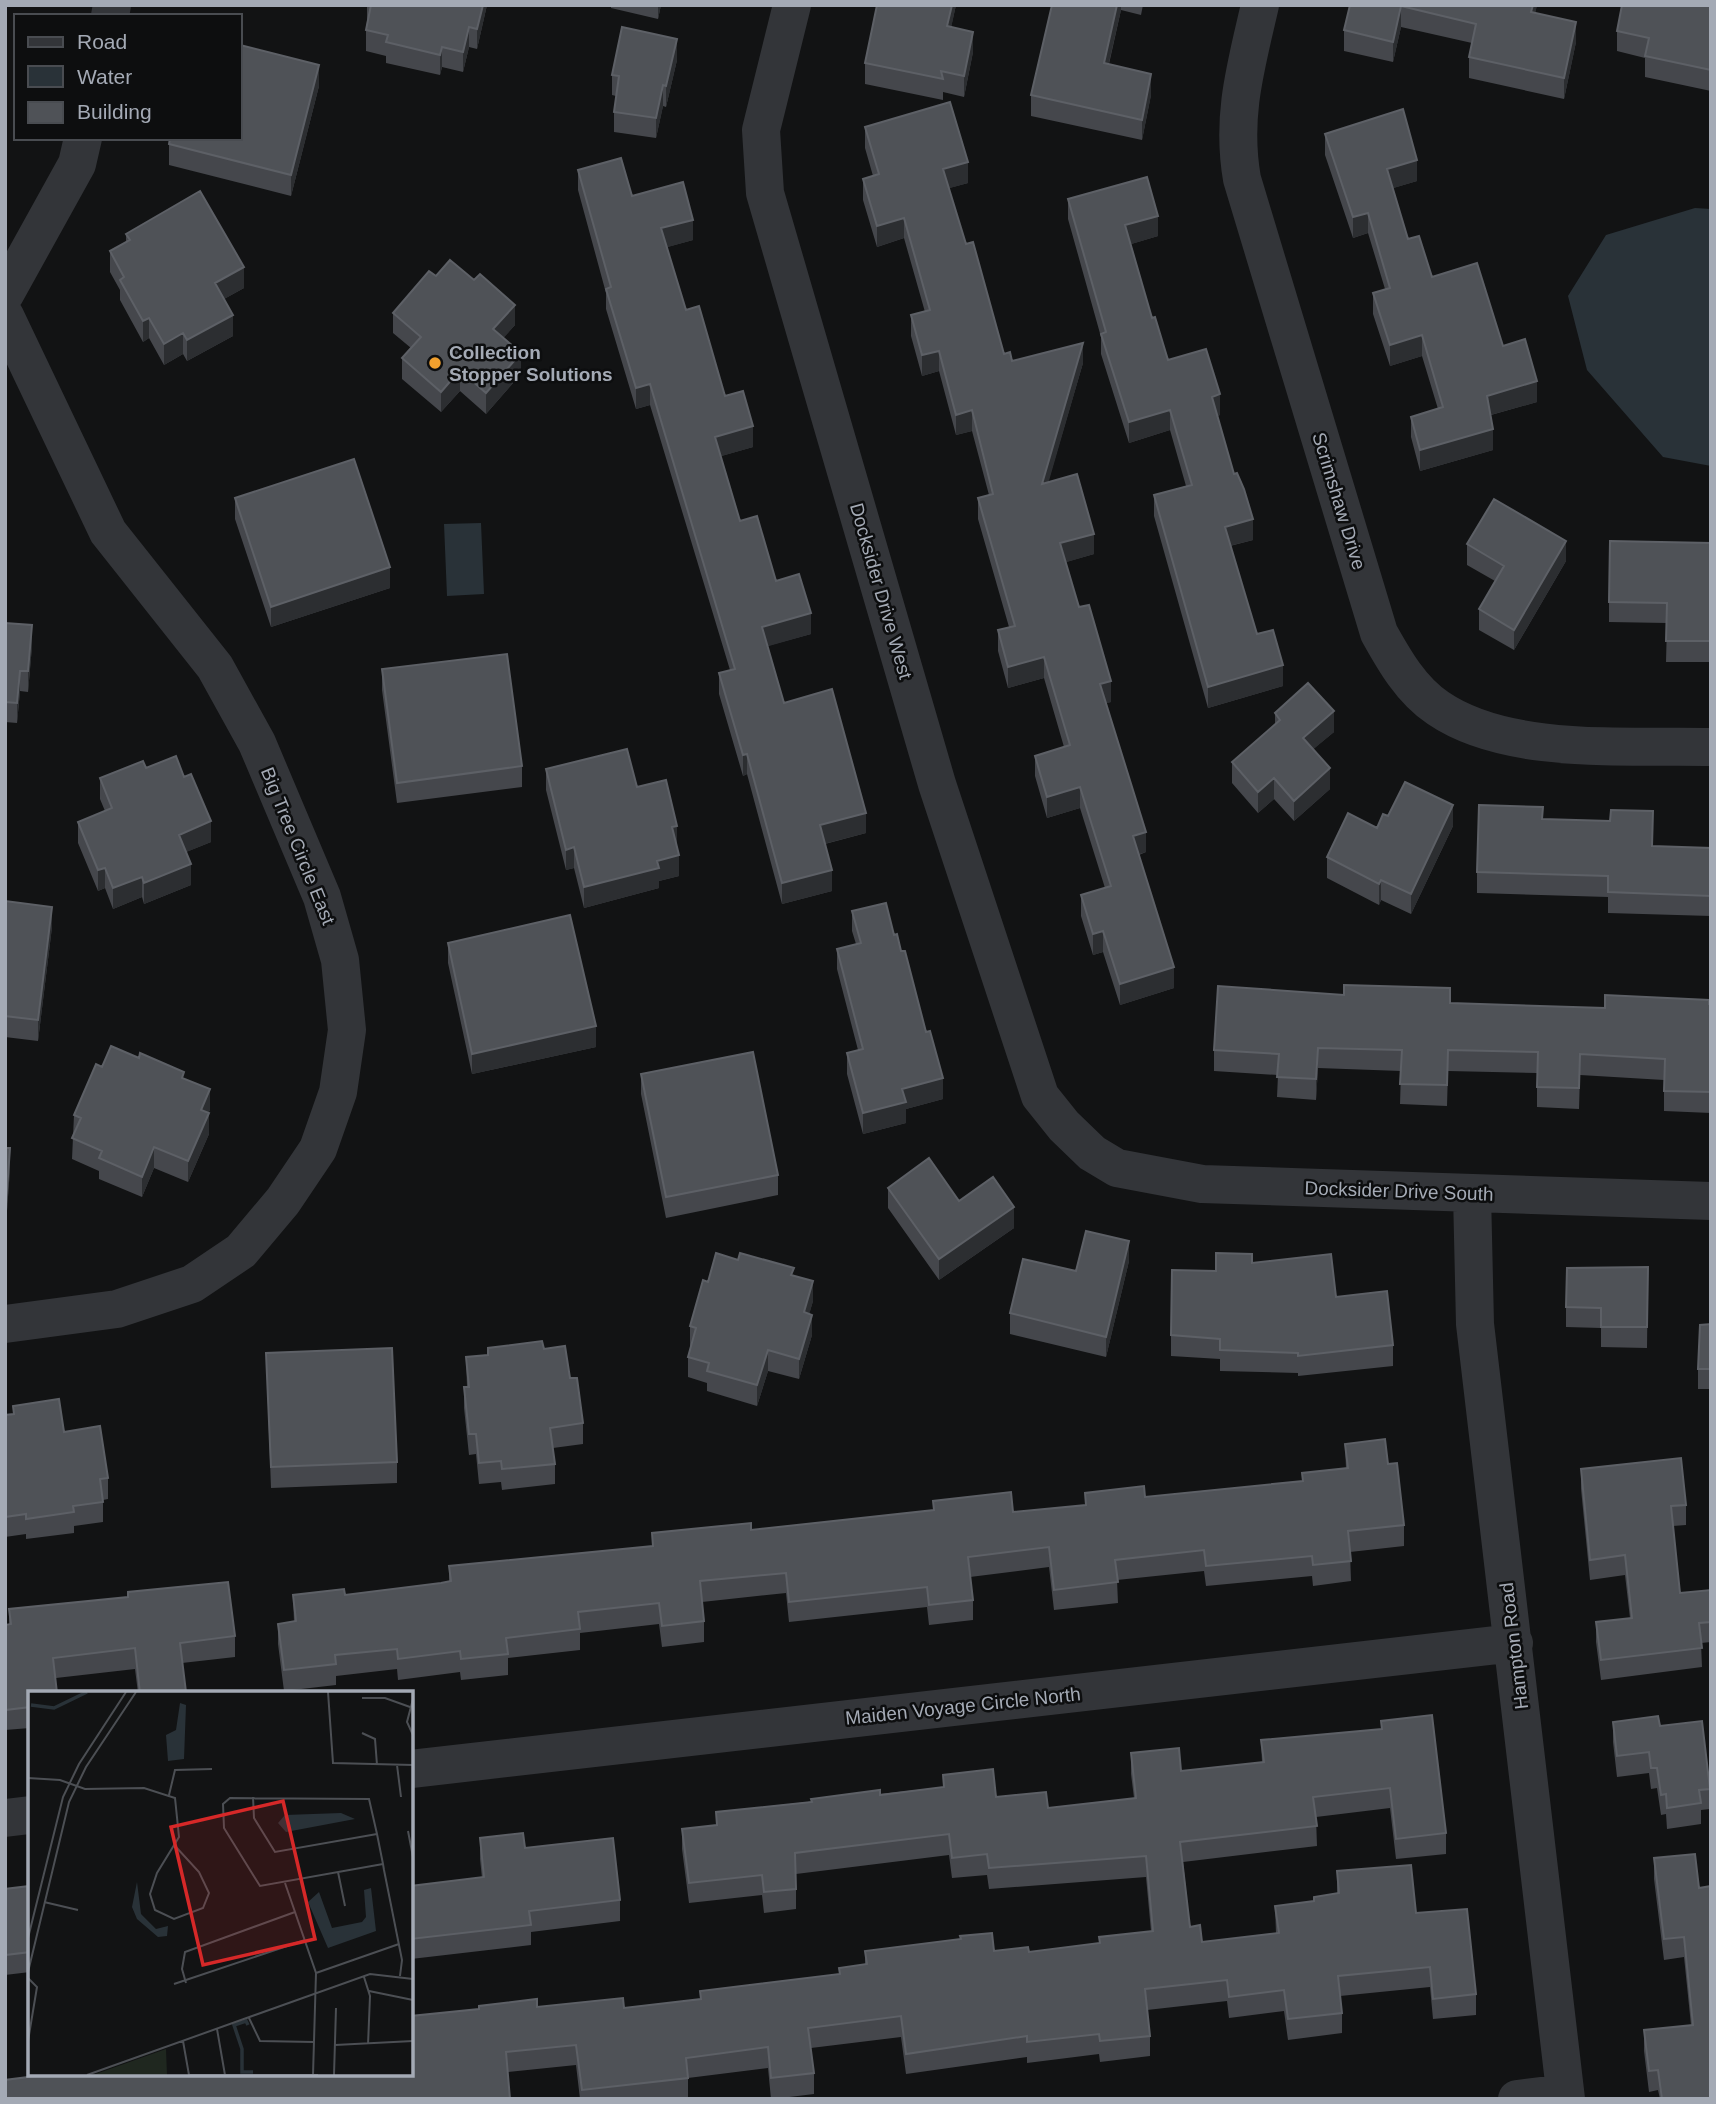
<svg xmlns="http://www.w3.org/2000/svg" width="1716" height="2104" font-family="Helvetica,sans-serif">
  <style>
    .water { fill: #293238 }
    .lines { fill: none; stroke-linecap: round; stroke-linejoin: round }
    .street { stroke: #333539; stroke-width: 38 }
    .wall { fill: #45474c }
    .shaded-wall { fill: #2c2e31 }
    .building { fill: #4f5257; stroke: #5d6066; stroke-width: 2 }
    .poi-dot { fill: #f1a02e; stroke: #0d0e0f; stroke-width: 2.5 }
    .labels { text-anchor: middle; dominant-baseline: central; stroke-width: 5; stroke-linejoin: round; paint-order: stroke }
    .poi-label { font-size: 19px; font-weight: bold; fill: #a4aab5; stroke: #0d0e0f; text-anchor: start }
    .street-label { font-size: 19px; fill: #a4aab5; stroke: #0d0e0f }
    .inset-river { fill: none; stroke: #293238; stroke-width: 3.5 }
    .inset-road { fill: none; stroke: #4c4f54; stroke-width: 2 }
    .view { fill: #d62828; fill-opacity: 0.15; stroke: #d62828; stroke-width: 3.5 }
    .inset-edge { fill: none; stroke: #a4aab5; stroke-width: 3.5 }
  </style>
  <rect width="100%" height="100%" fill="#121314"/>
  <path class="water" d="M1695,208l16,1v257l-48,-9 -76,-87 -19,-74 38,-61z
    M481,523l3,71 -37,2 -3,-72z"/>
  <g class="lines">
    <path class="street" d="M792,5l-31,125 4,63 172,591 103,312 24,30 28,27 25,15 85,16 509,17
      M1260,5c-14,61 -29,111 -18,174l137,454c15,27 32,57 59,75 70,48 190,37 273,39
      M110,16l2,-11
      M5,294l72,-130 6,-26
      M5,316l103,216 107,135 42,76 65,154 18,63 7,70 -9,62 -20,57 -35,52 -42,50 -49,33 -75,25 -112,15
      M1472,1193l3,131 91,775
      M411,1769l1103,-126
      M5,1818l25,-3
      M1517,2099l48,-6"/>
  </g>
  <path class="wall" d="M367,5h120l-10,44 -8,-2 -6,25 -21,-5 -2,8 -54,-12v-7l-20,-5v-21l1,-9z
    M611,5h50l-3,14 -47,-11z
    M877,5h79l-5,22 22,25 -9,45 -21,-5v8l-78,-16v-21z
    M1052,5h91l-2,10 -20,-5 -12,54 42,31 -9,45 -111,-24v-21z
    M1350,5h187l-2,8 41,29 -12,57 -95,-21v-21l3,-14 -71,-16 -8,35 -49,-11v-21z
    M1711,5v86l-66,-14v-19l-28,-7v-20z
    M677,60l-11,47 -3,-1 -7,32 -42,-6v-20l2,-16 -4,-1v-20z
    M319,86l-28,110 -122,-31v-21z
    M865,127l103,56 -19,5 17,56 38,110 8,7 71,2 -35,119 46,72 -28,8 13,45 32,95 -5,1 40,149 -7,3 35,133 -54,17 -17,-53 -10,3 -12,-39v-21l24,-7 -25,-80 -33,10 -12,-42v-20l29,-9 -20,-69 -36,10 -10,-37v-21l11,-3 -31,-108v-21l11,-3 -17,-64 -16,4 -17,-64 -17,5 -11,-40v-21l14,-3 -21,-74 -27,9 -14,-47v-21l10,-3 -8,-28z
    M1325,134l92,47 -24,7 15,51 24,38 71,69 34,56 -46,13 2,35 -73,21 -9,-34v-20l27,-8 -16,-53 -32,10 -17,-52v-21l12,-4 -17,-56 -15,5 -28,-83z
    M578,170l54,26 61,44 -26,7 19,63 39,86 28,51 -32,9 19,65 36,60 35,53 -44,12 17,57 82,130 -41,11 7,47 -50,13 -35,-130 -4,2 -24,-82v-21l11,-3 -80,-265 -14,4 -30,-100v-16l-28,-103z
    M1068,199l90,37 -27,8 21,74 16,42 52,55 -3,1 36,124 -23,6 27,88 26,52 -75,22 -54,-192v-21l32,-9 -16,-56 -41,13 -28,-89v-17l-33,-118z
    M126,234l118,54 -20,11 9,37 -46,25 -4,-7 -19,11 -15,-27 -6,4 -23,-42v-10l-10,-18v-21l16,-9z
    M436,276l79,49 -12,13 18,36 -35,40 -26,-23 -19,21 -39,-33v-21l9,-10 -18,-15v-20z
    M235,498l155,90 -119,39 -36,-108z
    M1711,543v119h-45l1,-39 -58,-1v-20z
    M1467,544l99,17 -52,89 -35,-20v-21l16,-28 -28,-16z
    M5,623l27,23 -4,46 -8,-1 -3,32 -12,-1z
    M382,669l140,97v21l-125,16 -15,-113z
    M1275,713l59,19 -21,17 17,40 -36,32 -20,-22 -16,14 -26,-30v-21l43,-37z
    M546,769l91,18 40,59 2,30 -20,5v7l-75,20 -10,-40 -8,2 -20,-80z
    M184,777l27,65 -25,10 5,33 -47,19 -2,-7 -29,12 -8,-21 -7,3 -20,-48v-21l27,-11 -5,-12v-21z
    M1388,816l65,10 -42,88 -30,-14 -2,5 -52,-27v-21l50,-29z
    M1543,819l110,27 58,2v68l-103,-3v-16l-131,-4v-21z
    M5,901l47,26 -14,114 -33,-4z
    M852,911l42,24 49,164 -37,10v14l-43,11 -16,-60v-21l11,-3 -21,-81v-20l19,-5 -4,-13z
    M448,943l148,104 -124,27 -24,-111z
    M1450,1003l155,5 106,-4v109l-47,-2v-31l-84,-5 -1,34 -42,-2v-34l-89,-2 -1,35 -47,-2 1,-33 -83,-3 -2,32 -39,-3 1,-22 -64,-4v-21z
    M102,1067l82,12 26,31 -2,3 1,21 -21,48 -34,-14 -12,29 -43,-18v-8l-27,-12 2,-44z
    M641,1074l137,101v20l-112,23 -25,-124z
    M5,1148l5,21 -4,56 -1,-1z
    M888,1188l71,13 55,27 -75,52 -51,-72z
    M738,1260l56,16 19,25 -4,13 3,21 -13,44 -31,-8 -11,35 -50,-15v-8l-19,-6v-20l3,-10 -1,-1v-20l18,-44z
    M1129,1261l-23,96 -96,-23v-21l66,-42z
    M1252,1263l84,34 57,48v21l-95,10v-3l-78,-2v-12l-49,-3v-21l45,-64z
    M1648,1267l-1,81 -46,-1v-19l-35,-1v-20z
    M1711,1324v65h-13v-20z
    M488,1348l56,1 26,29 13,45v21l-30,4 2,16v20l-53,6 -1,-8 -22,2 -3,-30 -7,1 -5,-47v-21h3l-1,-30 22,-2z
    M266,1353l131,109v21l-126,5z
    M13,1406l51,26 44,46v21l-5,1v22l-29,4v7l-48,6v-5l-21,3v-122l8,-1z
    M1345,1444l43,20 16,61v21l-54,6 1,29 -38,5 -1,-10 -106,10 -2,-15 -87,9 1,23 -64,7 -5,-43 -79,10 3,23v20l-44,5 -2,-18 -138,15 -3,-29 -84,9 2,19v21l-42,5 -3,-23 -79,9v17l-72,8v17l-47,5 -1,-8 -62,8 -1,-11 -61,7v9l-52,6 -6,-47v-20l16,-2 -1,-27h52l96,-12 8,-2v-15l203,-20v-13l99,-3 182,-20v-9l80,11 72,-7v-12l60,4 157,-16v-8l44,-4z
    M1581,1469l105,36v20l-13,1 7,67 31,-3v52l-10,1 1,24 -101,13 -5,-38v-20l34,-4 -5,-43 -35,5 -9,-91z
    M9,1609l226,27v21l-53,6 4,30h-48l-3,-24 -79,9 -26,15v35l-25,2v-105h4z
    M1381,1721l65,112v21l-50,5 -6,-51 -74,9 1,29 -134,16 7,65 12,15 74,-8 -1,-28 39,-4v-5l23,-4v-22l79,42 60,81v21l-43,4 -3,-32 -90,9 2,17v20l-54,7 -4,-29 -55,7 -2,-17 -80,9 3,26v20l-50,6 -1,-8 -72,9v-6l-121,17 -5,-37 -90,11 3,25v21l-41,5h-2l-3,-31 -80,10v21h-108l-4,-34 -68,7 -97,2 126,-67 87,1 76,-9v-8l139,-17v-6l26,-3v-14h129l35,1 70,-9v-6l52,-6 -5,-54 -157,12 -2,-14 -35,3 -3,-23 -153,19v35l-32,4 -2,-18 -73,8 -7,-54v-20l34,-4v-13l227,-25v-12l53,22 52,11 86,-10 -3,-24v-21l50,18 81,-9 -1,-22 120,-11z
    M1613,1722l47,4 50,63v20l-9,1v14l-34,5 -1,-15 -5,1 -4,-27 -6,1 -2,-16 -32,4 -4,-35z
    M480,1838l45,10 95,52v21l-89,11v13l-120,14v-73l71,-8 -2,-19z
    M1695,1854l16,245h-51l-2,-9 -9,2 -5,-41v-21l47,-5 -7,-68 -20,3 -10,-81v-21z
    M30,1886v86l-25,3v-86z"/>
  <path class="shaded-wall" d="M483,5h4l-10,44v-20z
    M658,5h3l-3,14z
    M952,5h4l-9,42v-21z
    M1117,5h4v5l-17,74v-21z
    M1533,5h4l-6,28v-21z
    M1401,6v21l-8,35v-20z
    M1576,22v20l-12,57v-21z
    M469,27v20l-6,25v-20z
    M973,32v20l-9,45v-21z
    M677,39v21l-11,47v-21z
    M442,47v20l-2,8v-20z
    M319,65v21l-28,110v-21z
    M1151,74v21l-9,45v-20z
    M663,85v21l-7,32v-20z
    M1417,160v21l-30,9v-21z
    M968,162v21l-25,7v-21z
    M1368,213v20l-15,5v-21z
    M1158,216v20l-33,10v-21z
    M904,218v20l-27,9v-21z
    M693,220v20l-32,9v-21z
    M244,267v21l-29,16v-21z
    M515,305v20l-22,25v-21z
    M233,315v21l-46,25v-21z
    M149,318v20l-6,4v-21z
    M183,333v21l-19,11v-21z
    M1422,335v21l-32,10v-21z
    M1083,343v20l-41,142v-21z
    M939,351v20l-17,5v-21z
    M521,353v21l-35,40v-21z
    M460,370v21l-19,21v-20z
    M1537,381v21l-50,14v-20z
    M650,384v21l-14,4v-21z
    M1220,394v21l-8,2v-20z
    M972,410v21l-16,4v-20z
    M1170,410v20l-41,13v-21z
    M753,426v21l-38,11v-21z
    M1493,429v21l-73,21v-21z
    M1253,519v21l-28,7v-20z
    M1094,534v20l-34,10v-21z
    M1566,541v20l-52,89v-20z
    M390,567v21l-119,39v-20z
    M811,613v21l-49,14v-21z
    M32,625v21l-4,46v-21z
    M1044,657v21l-36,10v-21z
    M1283,665v21l-75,22v-21z
    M20,671v20l-3,32v-20z
    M1111,681v21l-11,3v-21z
    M1334,711v21l-31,26v-20z
    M747,754v20l-4,2v-21z
    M1330,768v21l-36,32v-20z
    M1274,778v21l-16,14v-21z
    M1080,787v21l-33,10v-21z
    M1453,805v21l-42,88v-20z
    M866,813v20l-46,12v-20z
    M211,821v21l-32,13v-20z
    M677,826v20l-5,2v-21z
    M1146,832v20l-13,4v-20z
    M574,847v21l-8,2v-20z
    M679,855v21l-20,5v7l-75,20v-21l73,-26z
    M191,864v21l-47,19v-21z
    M105,868v20l-7,3v-21z
    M832,870v21l-50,13v-21z
    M142,877v20l-29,12v-21z
    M1381,880v20l-2,5v-21z
    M52,907v20l-14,114v-21z
    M1103,931v21l-10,3v-21z
    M1174,967v21l-54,17v-21z
    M596,1026v21l-124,27v-20z
    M1318,1048v20l-2,32v-21z
    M943,1078v21l-37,10v14l-43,11v-21l39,-24z
    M210,1089v21l-9,21v-21z
    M209,1113v21l-21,48v-21z
    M154,1147v21l-12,29v-20z
    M10,1148v21l-4,56v-21z
    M1014,1207v21l-75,52v-21z
    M1129,1241v20l-23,96v-20z
    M813,1281v20l-9,32v-21z
    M812,1315v20l-13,44v-20z
    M768,1350v21l-11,35v-21z"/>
  <path class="building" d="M371,5h112l-6,24 -8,-2 -6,25 -21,-5 -2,8 -54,-13 2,-7 -22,-5z
    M877,5h75l-5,21 26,6 -9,44 -23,-5 2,8 -78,-16z
    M1052,5h65l-13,58 47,11 -9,46 -111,-25z
    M1350,5h183l-2,7 45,10 -12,56 -95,-21 7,-33 -75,-18 -8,36 -49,-12z
    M1622,5h89v65l-66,-14 4,-18 -32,-7z
    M622,27l55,12 -11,47 -3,-1 -7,33 -42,-6 5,-36 -7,-1z
    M240,45l79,20 -28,110 -122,-31 1,-6h70z
    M950,102l18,60 -25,7 23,75 7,-2 31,112 6,-2 2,9 71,-18 -41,141 35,-10 17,60 -34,9 19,64 10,-2 22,76 -11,3 46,148 -13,4 41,131 -54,17 -17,-53 -10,3 -12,-39 30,-9 -31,-99 -33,10 -12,-41 35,-11 -26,-88 -36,10 -10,-37 17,-4 -37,-128 15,-4 -21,-84 -16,5 -17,-64 -17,4 -11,-40 19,-5 -26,-92 -27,8 -14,-47 16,-5 -14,-47z
    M1403,109l14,51 -30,9 21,70 11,-3 13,41 45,-14 26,83 22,-7 12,42 -50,15 6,33 -73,21 -9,-33 32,-10 -21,-72 -32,10 -17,-52 17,-5 -22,-75 -15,4 -28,-83z
    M621,158l11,38 51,-14 10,38 -32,8 25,82 13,-4 26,90 18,-5 10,35 -38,11 25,84 17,-5 19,65 23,-7 12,39 -49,14 22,76 48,-14 34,124 -46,12 12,45 -50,13 -35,-129 -4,1 -24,-82 16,-4 -85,-285 -14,4 -30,-99 5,-2 -33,-117z
    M1147,177l11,39 -33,9 27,93 3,-1 13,43 38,-11 14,45 -8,3 22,77 3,-1 7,16 9,30 -28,8 32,107 16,-4 10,35 -75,22 -54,-192 38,-10 -22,-75 -41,12 -28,-88 5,-2 -38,-133z
    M200,191l44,76 -29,16 18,32 -46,25 -4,-7 -19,11 -15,-26 -6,3 -23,-41 4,-3 -14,-26 20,-11 -4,-6z
    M450,260l24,20 6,-6 35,31 -22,24 28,24 -35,40 -26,-23 -19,22 -39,-34 19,-21 -28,-24 36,-42 7,5z
    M354,459l36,108 -119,40 -36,-109z
    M1494,499l72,42 -52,89 -35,-21 25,-43 -37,-22z
    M1610,541l101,2v98h-45l1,-38 -58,-1z
    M5,623l27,2 -4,46h-8l-3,32 -12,-1z
    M507,654l15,112 -125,17 -15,-114z
    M1308,683l26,28 -31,27 27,30 -36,33 -20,-23 -16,14 -26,-30 48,-42 -5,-7z
    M627,749l10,38 29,-7 11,46 -5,1 7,28 -22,6 2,7 -75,19 -10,-40 -8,3 -20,-81z
    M176,756l8,21 7,-3 20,47 -32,14 12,29 -47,19 -2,-6 -29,11 -8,-20 -7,2 -20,-48 34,-14 -12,-30 43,-17 3,7z
    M1405,782l48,23 -42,89 -30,-14 -2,4 -52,-27 21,-44 29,15 6,-14 5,2z
    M1479,805l64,2 -1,12 68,2 1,-11 42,1 -1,35 59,2v48l-103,-4v-16l-131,-4z
    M5,901l47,6 -14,113 -33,-4z
    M886,903l8,32 3,-1 4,17h4l21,81 4,-1 13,47 -41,11 4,13 -43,11 -16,-60 16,-4 -26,-100 24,-6 -9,-32z
    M570,915l26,111 -124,28 -24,-111z
    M1344,985l106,3v15l155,5v-13l104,5v4h2v88l-47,-1 1,-32 -85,-5 -1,34 -42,-1 1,-35 -90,-2 -1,35 -47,-1 2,-34 -84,-2 -2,31 -39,-2 2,-23 -65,-4 4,-64 126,9z
    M111,1046l28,12 1,-5 44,19 -2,6 28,11 -9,21 8,3 -21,48 -34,-14 -12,30 -43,-19 3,-7 -30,-13 9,-20 -7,-3 22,-51 6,3z
    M753,1052l25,123 -112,22 -25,-123z
    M5,1148h5l-4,56h-1z
    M929,1158l30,43 34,-24 21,30 -75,52 -51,-71z
    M1086,1231l43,10 -23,96 -96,-24 13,-54 53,12z
    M716,1253l22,7 2,-7 54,15 -3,7 22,6 -9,31 8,3 -13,44 -31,-9 -11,35 -50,-14 2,-8 -21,-6 8,-29 -6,-2 13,-46 5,2z
    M1216,1253l36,1v9l79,-9 5,43 51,-6 6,54 -95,11v-3l-78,-3v-11l-49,-4 1,-65 44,1z
    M1648,1267l-1,60h-46v-19l-35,-1 1,-39z
    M1711,1324v45h-13l2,-44z
    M542,1341l2,8 21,-3 5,32h7l6,45 -33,5 5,36 -53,5 -1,-8 -22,2 -3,-29h-7l-5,-47h5l-3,-30 22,-2v-7z
    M392,1348l5,114 -126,5 -5,-114z
    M59,1399l5,33 36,-6 8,52 -8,1 3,23 -30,4 1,6 -48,7v-5l-21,3v-102l9,-1 -1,-8z
    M1385,1439l3,25 9,-1 7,62 -56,6 3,30 -38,4 -1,-9 -106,10 -2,-16 -89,10 3,22 -64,8 -5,-43 -81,10 5,43 -44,5 -2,-18 -138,15 -3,-29 -86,8 4,40 -42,5 -3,-23 -81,9 2,17 -74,9 2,16 -47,5 -1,-8 -62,8 -1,-10 -62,6 1,9 -52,6 -6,-46 18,-3 -3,-26 51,-6 1,6 96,-12 10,-2 -2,-15 204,-20 -1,-13 99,-10v7l183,-20 -1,-9 78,-9 2,20 73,-7 -1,-12 59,-7 1,11 158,-16 -1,-8 46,-5 -3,-24z
    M1681,1458l5,47 -15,1 9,87 31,-3v32l-12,1 3,25 -101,12 -5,-38 36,-4 -7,-63 -35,5 -9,-91z
    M228,1582l7,54 -55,7 6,49 -46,1 -5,-45 -82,10 4,35h-27v14l-25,3v-85l6,-1 -2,-15 119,-12v-5z
    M1432,1715l14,118 -50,6 -6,-51 -77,9 4,29 -137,16 10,85 10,-2 2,17 77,-9 -4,-27 39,-5v-4l25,-4 -2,-22 74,-6 5,48 51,-4 9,85 -43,5 -3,-32 -92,9 4,37 -54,6 -4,-29 -55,7 -2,-17 -82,9 5,47 -50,5 -1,-7 -72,8v-6l-121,18 -5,-38 -93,12 6,45 -43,5 -3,-31 -82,11 2,20 -106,12 -6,-45 -70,7 4,47h-505v-19l47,-6h359v-58l68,-7v-3l58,-7v8l86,-9 1,10 77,-9 -1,-8 140,-17 -1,-6 28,-4 -2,-13 96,-12 -1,-3 32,-3 2,18 34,-4 1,5 71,-9 -1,-6 54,-6 -7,-75 -157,12 -2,-14 -35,4 -3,-24 -154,19 1,36 -32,3 -2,-17 -73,8 -7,-54 35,-4 -1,-13 96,-10 -1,-3 69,-9v5l64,-8 -1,-12 50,-6 3,28 50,-5 2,16 88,-10 -5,-45 48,-5 2,23 83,-9 -3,-22 121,-11 -1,-8z
    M1658,1716l2,10 42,-5 8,68 -11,1 2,13 -34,5 -1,-14 -5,1 -4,-27h-6l-2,-16 -32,4 -4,-34z
    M523,1833l2,15 88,-10 7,62 -91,11 2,14 -120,14v-53l73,-9 -4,-39z
    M1695,1854l4,34 12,-2v213h-49l-4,-29 -9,1 -5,-41 49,-5 -9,-88 -20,2 -10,-81z
    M30,1886v66l-25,3v-66z"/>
  <circle class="poi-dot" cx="435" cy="363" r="7"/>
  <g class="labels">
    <g class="poi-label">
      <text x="449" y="352">Collection<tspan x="449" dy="22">Stopper Solutions</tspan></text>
    </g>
    <g class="street-label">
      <text transform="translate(1339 501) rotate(73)">Scrimshaw Drive</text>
      <text transform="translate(881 591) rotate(74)">Docksider Drive West</text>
      <text transform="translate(298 846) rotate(68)">Big Tree Circle East</text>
      <text transform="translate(1399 1191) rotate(2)">Docksider Drive South</text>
      <text transform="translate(1514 1646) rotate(-97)">Hampton Road</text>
      <text transform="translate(963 1706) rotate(-6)">Maiden Voyage Circle North</text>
    </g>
  </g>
  <g transform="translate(28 1691)">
    <rect width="385" height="385" fill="#121314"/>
    <path d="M138,358l1,26h-74z" fill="#1f271f"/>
    <path d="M152,12l6,2 -2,54 -16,2 -2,-26 10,-5zM313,122l14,6 -69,13 -8,-9 7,-8zM109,191l4,32 15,15 12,-3 -1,10 -9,1 -21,-18 -5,-12zM343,197l5,43 -48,17 -20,-46 11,-10 13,36 30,-6 4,-5 -2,-27z" fill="#293238"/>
    <path class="inset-river" d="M3,14l23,3 33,-16M220,334l-2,-4 -12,4 8,24v23h11"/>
    <path class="inset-road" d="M300,1l5,71 80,2M334,7h23l25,9M385,8l-6,23 6,13M334,42l13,6 2,26M369,74l4,32M0,87l32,2 25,9 59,-1 31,10 4,39 -22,36 -7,21 5,16 19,9 29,-11 6,-15 -10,-21 -23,-25M141,104l6,-25 37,-1M225,106l1,21 21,34 102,-18M380,140l5,26M355,173l-123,22 -36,-58 -1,-24 7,-6 139,1 8,35 6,30 1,6 18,90 -2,16M310,181l7,34M257,192l31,90 -3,102M16,211l34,8M0,247l35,-141 16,-33 47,-72M0,281l41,-170 17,-35 50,-75M288,282l83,-29M336,286l6,19 -2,49M0,287l9,9 -9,54M158,292l-4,-14 3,-17 110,-40M146,293l131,-44M341,300l44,9M221,327l11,23 54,1M189,338l8,46M155,350l6,34h129M307,354l78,-4M59,384l283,-101 43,5M306,384l2,-67"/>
    <path class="view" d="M255,110l32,138 -112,26 -32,-138z"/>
    <rect width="385" height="385" class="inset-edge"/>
  </g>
  <rect width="1716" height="2104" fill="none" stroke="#a4aab5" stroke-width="14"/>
  <rect x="14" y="14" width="228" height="126" fill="#0d0e0f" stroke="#494c51" stroke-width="2"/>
  <rect x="28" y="37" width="35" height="10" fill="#333539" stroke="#494c51" stroke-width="2"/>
  <text x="77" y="49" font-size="21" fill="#a4aab5">Road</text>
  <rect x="28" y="66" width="35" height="21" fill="#293238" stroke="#494c51" stroke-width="2"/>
  <text x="77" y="84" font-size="21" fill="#a4aab5">Water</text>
  <rect x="28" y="102" width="35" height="21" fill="#4f5257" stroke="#494c51" stroke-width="2"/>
  <text x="77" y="119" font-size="21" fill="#a4aab5">Building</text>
</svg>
